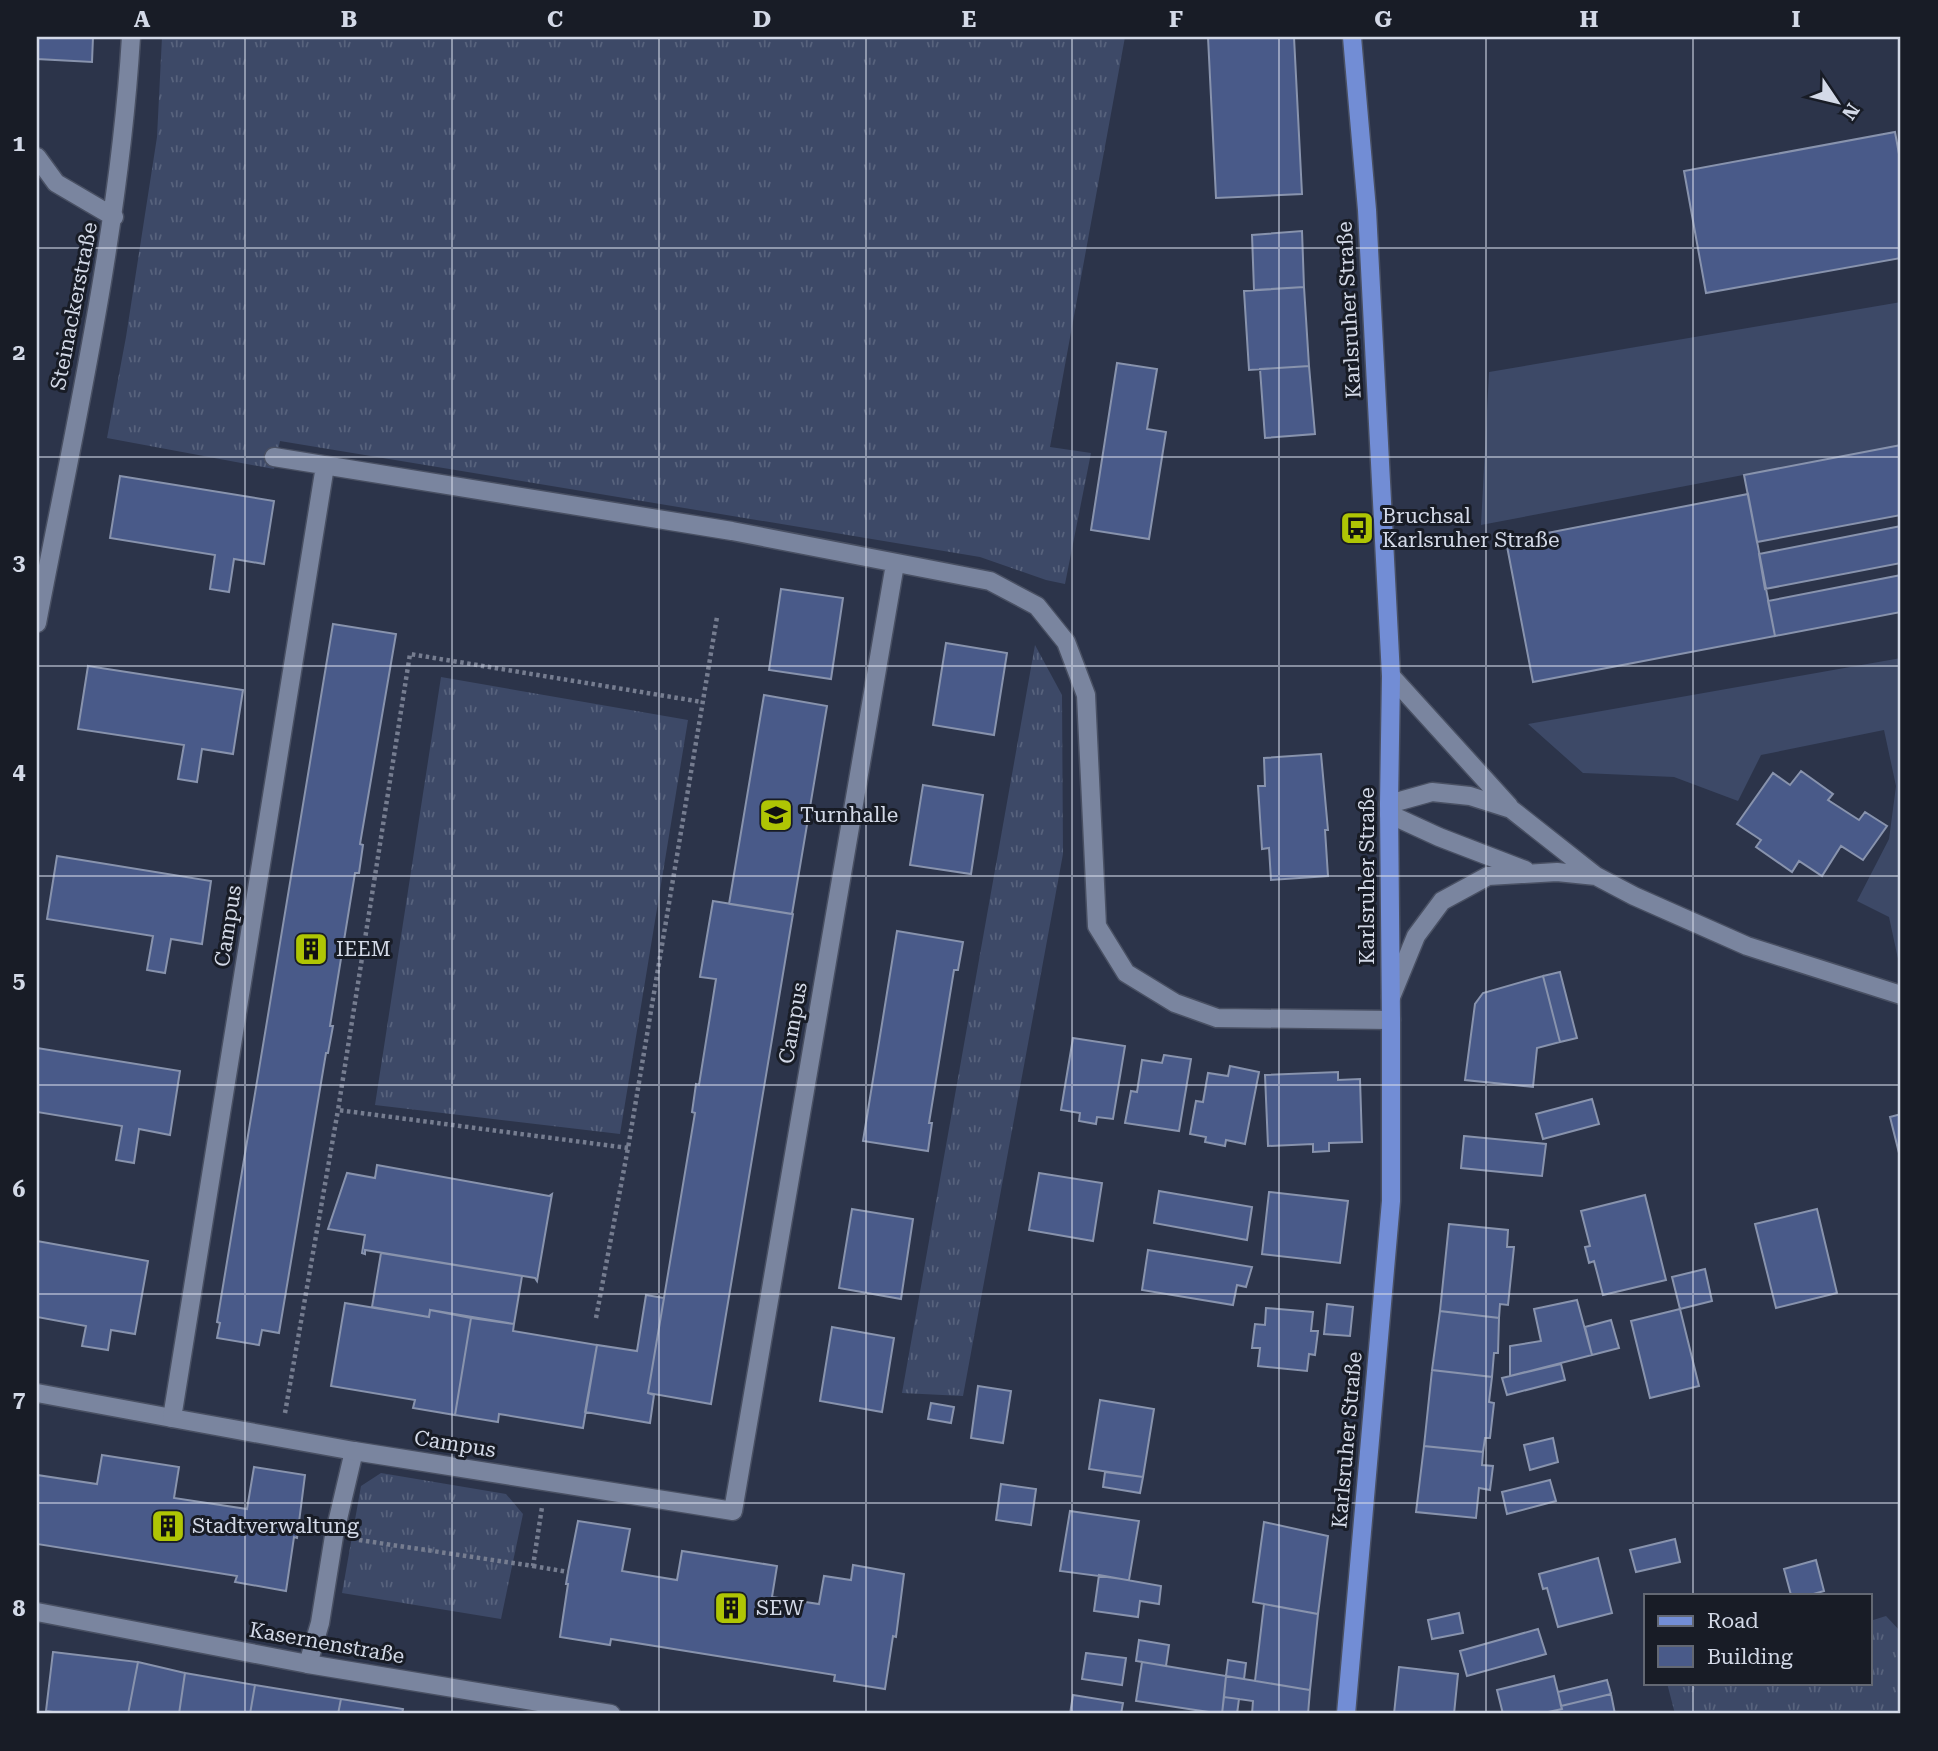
<svg xmlns="http://www.w3.org/2000/svg" width="1938" height="1751" font-family="'Roboto Serif',serif">
  <style>
    .grass { fill: url(#grass-tufts) }
    .garden { fill: #3d4967 }
    .building { fill: #495a89; stroke: #8893ad; stroke-width: 2 }
    .lines { fill: none; stroke-linecap: round; stroke-linejoin: round }
    .service-casing { stroke: #495063; stroke-width: 21 }
    .minor-casing { stroke: #495063; stroke-width: 21 }
    .tertiary-casing { stroke: #495063; stroke-width: 21 }
    .primary-casing { stroke: #495063; stroke-width: 21 }
    .path { stroke: #767d90; stroke-width: 4.5; stroke-dasharray: 3.5 3.5; stroke-linecap: butt }
    .service { stroke: #7a859f; stroke-width: 18 }
    .minor { stroke: #7a859f; stroke-width: 18 }
    .tertiary { stroke: #7a859f; stroke-width: 18 }
    .primary { stroke: #728dd5; stroke-width: 18 }
    .grid { fill: none; stroke: #d3d9e7; stroke-width: 2; stroke-opacity: 0.55 }
    .labels { text-anchor: middle; dominant-baseline: central; stroke-width: 6; stroke-linejoin: round; paint-order: stroke }
    .street-label { font-size: 21px; fill: #d3d9e7; stroke: #181c26 }
    .poi-label { font-size: 21px; fill: #d3d9e7; stroke: #181c26; text-anchor: start }
    .neatline { fill: none; stroke: #d3d9e7; stroke-width: 2.5 }
    .grid-label { font-size: 23px; text-anchor: middle; font-weight: bold; fill: #d3d9e7 }
  </style>
  <defs>
    <pattern id="grass-tufts" width="24" height="20" patternUnits="userSpaceOnUse" patternTransform="scale(1.75)"><rect width="24" height="20" fill="#3d4967"/><path d="M3 7l-1-3M5 7V3M7 7l1-3M15 17l-1-3M17 17v-4M19 17l1-3" fill="none" stroke="#58637d"/></pattern>
  </defs>
  <rect width="100%" height="100%" fill="#2c344a"/>
  <path class="grass" d="M162,37h963l-75,410 41,6 -26,131 -19,-4 -66,-23 -700,-116 -6,28 -167,-31 19,-101 31,-200z
    M1035,645l27,50 1,159 -100,542 -61,-3z
    M441,677l247,43 -68,414 -245,-29z
    M381,1473l125,21 17,20 -22,105 -159,-26 19,-107z
    M1886,1616l15,16v82h-226l-8,-31h203v-62z"/>
  <path class="garden" d="M1901,302v143l-420,80 8,-153z
    M1901,658v302l-3,-1 -9,-42 -32,-16 32,-62 7,-53 -12,-56 -123,25 -23,46 -64,-24 -91,-4 -55,-49z"/>
  <path class="building" d="M37,37h56l-1,25 -55,-3z
    M1208,37h86l8,157 -86,4z
    M1895,132l6,33v93l-195,35 -22,-122z
    M1302,231l2,56 -50,3 -2,-55z
    M1304,287l5,79 -60,4 -5,-79z
    M1117,363l40,6 -10,60 19,3 -17,107 -58,-9z
    M1309,366l6,68 -50,4 -5,-69z
    M1901,445v70l-144,27 -13,-67z
    M120,476l154,25 -10,63 -30,-5 -5,33 -19,-3 5,-34 -105,-17z
    M1748,494l27,142 -242,46 -27,-141z
    M1901,526v37l-136,26 -6,-35z
    M1901,575v37l-126,24 -7,-35z
    M781,589l62,9 -12,81 -62,-9z
    M333,624l63,10 -36,210 3,1 -4,28h-4l-25,153h3l-5,27h-2l-47,280 -17,-3 -3,15 -42,-7 3,-15 -3,-1z
    M946,643l61,10 -13,82 -61,-10z
    M88,666l155,24 -10,64 -31,-5 -5,33 -19,-3 6,-34 -106,-16z
    M764,695l63,11 -35,208 -63,-10z
    M1321,754l7,76h-3l3,46 -57,4 -2,-32 -7,1 -4,-63h7l-1,-28z
    M1801,771l32,23 -5,6 31,20 6,-8 22,14 -24,34 -22,-14 -19,30 -23,-15 -7,11 -36,-25 5,-7 -24,-16 36,-51 17,12z
    M923,785l60,10 -12,79 -61,-9z
    M57,856l154,25 -9,63 -31,-5 -6,34 -18,-3 6,-34 -106,-17z
    M713,901l80,13 -82,490 -63,-11 47,-280 -3,-1 4,-28 3,1 17,-106 -16,-2z
    M897,931l66,11 -5,28h-4l-25,153h3l-4,28 -65,-10z
    M1560,972l17,66 -17,4 -17,-66z
    M1543,976l17,66 -23,6 -4,39 -68,-7 10,-76 8,-11z
    M1073,1038l52,8 -12,73 -16,-2 -1,7 -17,-3 1,-8 -19,-3z
    M37,1048l143,23 -10,64 -31,-6 -5,34 -18,-3 6,-34 -85,-14z
    M1164,1055l27,4 -12,72 -54,-8 6,-32 6,1 5,-32 20,3z
    M1230,1066l29,6 -14,72 -19,-4 -1,6 -20,-4 1,-5 -16,-3 6,-33 7,1 5,-29 20,3z
    M1338,1072v8l22,-1 2,63 -33,1v8l-16,1v-8l-45,2 -3,-71z
    M1592,1099l7,25 -56,15 -7,-25z
    M1901,1114v47l-11,-44z
    M1464,1136l82,8 -4,32 -81,-8z
    M377,1165l172,31 3,-2 -15,87 -2,-3 -170,-28v4l-3,-1 3,-18 -37,-6 19,-56 28,5z
    M1039,1173l63,10 -9,58 -64,-11z
    M1159,1191l93,16 -5,33 -93,-17z
    M1269,1192l79,9 -8,62 -78,-9z
    M1645,1195l21,85 -63,15 -9,-34 -5,2 -4,-16 5,-1 -9,-35z
    M852,1209l61,10 -12,80 -62,-11z
    M1817,1209l20,84 -61,15 -21,-84z
    M1449,1224l59,6 -1,17h7l-6,58 -8,-1 -1,14 -59,-7z
    M37,1241l111,20 -13,73 -24,-4 -3,20 -26,-4 4,-20 -49,-9z
    M1148,1250l104,17 -6,20 -9,-2 -4,20 -91,-15z
    M381,1253l141,23 -8,48 -84,-14 -1,7 -57,-10z
    M1705,1269l7,32 -32,8 -8,-32z
    M646,1295l18,3 -16,95 6,2 -4,28 -65,-11 12,-67 40,6z
    M1577,1300l15,55 -82,21v-30l31,-5 -7,-32z
    M345,1303l84,14 1,-7 41,8 -16,97 -42,-7 2,-8 -84,-14z
    M1327,1304l26,3 -3,29 -26,-2z
    M1266,1308l47,4 -2,19h7l-3,24 -6,-1 -2,17 -49,-5 2,-18h-8l3,-24 10,1z
    M1680,1309l19,77 -49,12 -19,-77z
    M1440,1311l59,7 -1,35h-4l-2,24 -60,-7z
    M471,1318l43,6 -1,7 84,14 -14,83 -84,-14 -1,8 -43,-7z
    M1611,1320l8,28 -27,7 -7,-28z
    M832,1327l62,11 -12,74 -62,-11z
    M1561,1364l4,16 -58,15 -5,-17z
    M1432,1370l60,7 -3,25 5,1 -4,35h-5l-2,14 -59,-6z
    M978,1386l33,5 -8,52 -32,-5z
    M1100,1400l54,9 -11,68 -54,-8z
    M931,1403l23,4 -3,16 -23,-4z
    M1553,1438l5,24 -28,8 -6,-25z
    M1424,1446l59,6 -1,13 11,1 -3,24 -11,-2 -3,30 -60,-6z
    M102,1455l77,12 -5,31 73,11 7,-42 51,8 -8,63 -3,-1 -8,54 -51,-9 2,-6 -200,-32v-69l60,9z
    M1105,1472l38,5 -3,16 -37,-6z
    M1550,1480l6,21 -49,13 -5,-22z
    M1001,1484l35,5 -5,36 -35,-5z
    M1070,1511l69,10 -10,59 -69,-9z
    M578,1521l52,8 -8,42 55,9 5,-29 95,15 -5,31 47,7 5,-28 27,4 2,-15 51,9 -8,63 -3,-1 -8,53 -51,-8 1,-6 -224,-36 -1,6 -50,-8 8,-53h-2l2,-12z
    M1264,1522l64,14 -10,78 -65,-12z
    M1675,1539l5,23 -44,10 -6,-22z
    M1598,1558l14,55 -54,14 -11,-39 -4,1 -4,-15z
    M1816,1560l8,31 -14,4h-19l-7,-26z
    M1099,1575l62,11 -2,18 -19,-3 -2,16 -44,-6z
    M1264,1604l54,10 -8,76 -55,-9z
    M1459,1613l4,20 -31,6 -4,-19z
    M1538,1629l8,25 -79,22 -7,-25z
    M1139,1640l30,5 -3,21 -30,-5z
    M53,1652l85,10 -10,52h-61l-21,-3z
    M1086,1653l40,5 -4,27 -40,-6z
    M1228,1660l18,3 -2,16 -18,-3z
    M138,1662l47,11 -6,41h-51z
    M1142,1662l84,14 -4,38 -86,-13z
    M1399,1667l59,7 -4,40h-60z
    M185,1673l70,12 -5,29h-71z
    M1226,1676l84,14 -2,24h-56l1,-13 -29,-4z
    M1554,1676l8,33 -23,5h-36l-6,-24z
    M1607,1680l4,14 -50,12 -3,-14z
    M255,1685l86,14 -3,15h-88z
    M1611,1694l4,20h-76l23,-5 -1,-3z
    M1073,1695l50,8 -2,11h-51z
    M1224,1697l15,2 -2,15h-15z
    M341,1699l62,10 -1,5h-64z"/>
  <g class="lines">
    <g class="service-casing">
      <path id="service" d="M37,1393l135,25
        M308,1664l12,-41 14,-87 20,-85"/>
    </g>
    <g class="minor-casing">
      <path id="minor" d="M37,157l19,26 58,34
        M274,457l458,74 258,50 47,25 29,36 20,53 11,231 29,47 49,30 42,15 174,2
        M325,466l-153,952 182,33 379,60 162,-947
        M37,623c37,-194 82,-388 94,-586
        M37,1612l271,52 303,50"/>
    </g>
    <g class="tertiary-casing">
      <path id="tertiary" d="M1391,676l118,130
        M1389,804l43,-12 38,4 41,13 85,67 38,20 113,50 154,49
        M1389,814l50,23 86,33
        M1391,997l25,-61 26,-35 46,-25 69,-4 39,4"/>
    </g>
    <g class="primary-casing">
      <path id="primary" d="M1346,1714l45,-513v-181l-2,-216 2,-128 -24,-466 -15,-173"/>
    </g>
    <path class="path" d="M628,1148l-290,-38 72,-456 292,48
      M596,1318l32,-170 89,-531
      M285,1413l53,-303
      M359,1540l174,26 9,-59
      M533,1566l35,6"/>
    <use href="#service" class="service"/>
    <use href="#minor" class="minor"/>
    <use href="#tertiary" class="tertiary"/>
    <use href="#primary" class="primary"/>
  </g>
  <path class="grid" d="M245,37v1677M452,37v1677M659,37v1677M866,37v1677M1072,37v1677M1279,37v1677M1486,37v1677M1693,37v1558M37,248h1864M37,457h1864M37,666h1864M37,876h1864M37,1085h1864M37,1294h1864M37,1503h1864M1693,1683v31"/>
  <defs>
    <g id="bus-square" transform="scale(1.75)"><rect x="-9" y="-9" width="18" height="18" rx="4" fill="#afc504" stroke="#181c26"/><path d="M-5-6H5V4H4V6H2V4H-2V6H-4V4H-5ZM-3.5-4V0h7V-4ZM-3.5 1.2v1.5H-2V1.2ZM2 1.2v1.5H3.5V1.2Z" fill="#111"/></g>
    <g id="school-square" transform="scale(1.75)"><rect x="-9" y="-9" width="18" height="18" rx="4" fill="#afc504" stroke="#181c26"/><path d="M0-5L7-2L0 1L-7-2ZM-4 1L0 2.5L4 1V4Q0 6-4 4Z" fill="#111"/></g>
    <g id="building-square" transform="scale(1.75)"><rect x="-9" y="-9" width="18" height="18" rx="4" fill="#afc504" stroke="#181c26"/><path d="M-4-6H4V6H1V3H-1V6H-4ZM-2.5-4.3h1.7v1.8h-1.7ZM.8-4.3h1.7v1.8H.8ZM-2.5-1h1.7V.8h-1.7ZM.8-1h1.7V.8H.8Z" fill="#111"/></g>
  </defs>
  <g fill-rule="evenodd">
    <use href="#bus-square" x="1357" y="528"/>
    <use href="#school-square" x="776" y="815"/>
    <use href="#building-square" x="311" y="949"/>
    <use href="#building-square" x="168" y="1526"/>
    <use href="#building-square" x="731" y="1608"/>
  </g>
  <g class="labels">
    <g class="street-label">
      <text transform="translate(74 306) rotate(-79)">Steinackerstraße</text>
      <text transform="translate(1349 310) rotate(-93)">Karlsruher Straße</text>
      <text transform="translate(1367 876) rotate(-90)">Karlsruher Straße</text>
      <text transform="translate(228 926) rotate(-81)">Campus</text>
      <text transform="translate(793 1023) rotate(-80)">Campus</text>
      <text transform="translate(1347 1440) rotate(-85)">Karlsruher Straße</text>
      <text transform="translate(455 1444) rotate(9)">Campus</text>
      <text transform="translate(327 1643) rotate(10)">Kasernenstraße</text>
    </g>
    <g class="poi-label">
      <text x="1382" y="516">Bruchsal<tspan x="1382" dy="24">Karlsruher Straße</tspan></text>
      <text x="800" y="815">Turnhalle</text>
      <text x="336" y="949">IEEM</text>
      <text x="192" y="1526">Stadtverwaltung</text>
      <text x="756" y="1608">SEW</text>
    </g>
  </g>
  <rect width="1938" height="1751" fill="none" stroke="#181c26" stroke-width="77"/>
  <rect x="1644" y="1594" width="228" height="91" fill="#181c26" stroke="#636873" stroke-width="2"/>
  <rect x="1658" y="1616" width="35" height="10" fill="#728dd5" stroke="#636873" stroke-width="2"/>
  <text x="1707" y="1628" font-size="21" fill="#d3d9e7">Road</text>
  <rect x="1658" y="1646" width="35" height="21" fill="#495a89" stroke="#636873" stroke-width="2"/>
  <text x="1707" y="1664" font-size="21" fill="#d3d9e7">Building</text>
  <g transform="translate(1837 102) rotate(125)" stroke="#181c26" stroke-width="5" paint-order="stroke">
  <path d="M0-5L12 26L0 18L-12 26Z" fill="#d3d9e7"/>
  <text y="-10" font-size="19" font-weight="bold" text-anchor="middle" fill="#d3d9e7">N</text>
  </g>
  <rect x="38" y="38" width="1861" height="1674" class="neatline"/>
  <g class="grid-label">
    <text x="142" y="27">A</text>
    <text x="349" y="27">B</text>
    <text x="555" y="27">C</text>
    <text x="762" y="27">D</text>
    <text x="969" y="27">E</text>
    <text x="1176" y="27">F</text>
    <text x="1383" y="27">G</text>
    <text x="1589" y="27">H</text>
    <text x="1796" y="27">I</text>
    <text x="19" y="151">1</text>
    <text x="19" y="360">2</text>
    <text x="19" y="570">3</text>
    <text x="19" y="779">4</text>
    <text x="19" y="988">5</text>
    <text x="19" y="1197">6</text>
    <text x="19" y="1407">7</text>
    <text x="19" y="1616">8</text>
  </g>
</svg>
